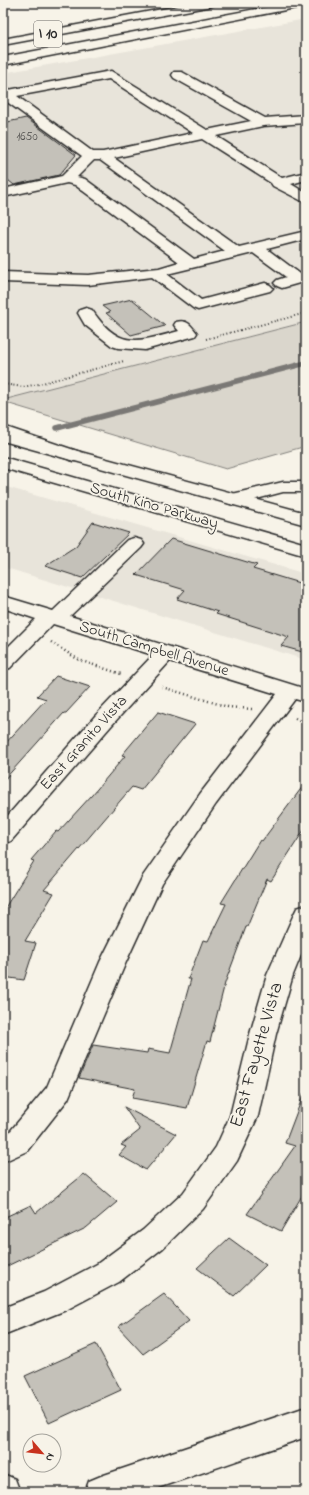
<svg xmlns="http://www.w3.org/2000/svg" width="309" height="1495" font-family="'Indie Flower',sans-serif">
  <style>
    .built { fill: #e8e4da }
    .green { fill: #dad6cc; stroke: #82807c }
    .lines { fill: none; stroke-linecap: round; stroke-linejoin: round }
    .stream { stroke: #7a7874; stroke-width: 5.5 }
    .building { fill: #c4c1b9; stroke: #2b2b2b }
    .minor-casing { stroke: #2b2b2b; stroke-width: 3 }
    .major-casing { stroke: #2b2b2b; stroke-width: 3 }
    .highway-casing { stroke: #2b2b2b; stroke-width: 3 }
    .path-far1 { stroke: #2b2b2b; stroke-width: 2; stroke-dasharray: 1 2.5; stroke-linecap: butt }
    .path { stroke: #2b2b2b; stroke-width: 2.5; stroke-dasharray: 1 3; stroke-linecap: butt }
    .minor { fill: #f7f3e8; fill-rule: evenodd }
    .major { fill: #f7f3e8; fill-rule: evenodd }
    .highway { fill: #f7f3e8; fill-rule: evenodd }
    .labels { text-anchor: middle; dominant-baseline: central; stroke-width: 4; stroke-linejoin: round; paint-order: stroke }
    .far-number-label { font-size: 12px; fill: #51504e }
    .shield { fill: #f7f3e8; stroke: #686764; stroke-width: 1 }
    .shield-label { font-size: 15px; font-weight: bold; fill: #2b2b2b }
    .street-label { font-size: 16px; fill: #2b2b2b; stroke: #f7f3e8 }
    .near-street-label { font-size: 19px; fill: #2b2b2b; stroke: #f7f3e8 }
  </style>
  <rect width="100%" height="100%" fill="#f7f3e8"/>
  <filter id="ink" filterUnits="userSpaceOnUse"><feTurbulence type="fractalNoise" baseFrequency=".025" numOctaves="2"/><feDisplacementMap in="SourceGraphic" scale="8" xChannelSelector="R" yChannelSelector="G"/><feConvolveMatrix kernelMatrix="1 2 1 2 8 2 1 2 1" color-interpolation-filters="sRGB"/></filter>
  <g filter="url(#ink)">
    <path class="built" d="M306,19v303l-303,78v-327z
      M3,486l303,88v86l-303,-93z"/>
    <path class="green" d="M306,322v124l-80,23 -223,-67v-2z"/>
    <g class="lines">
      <path class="stream" d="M57,428l249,-65"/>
    </g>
    <path class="building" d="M26,118l50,37 -17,20 -45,10 -11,-9v-53z
      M132,299l33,27 -34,9 -25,-22 4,-1 -8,-6z
      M93,522l36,11 -47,45 -37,-12 31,-20z
      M171,539l86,26 -4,4 53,16v68l-25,-7 8,-9 -73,-23 2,-2 -41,-13 8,-9 -49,-15z
      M56,676l34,11 -24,26h-2l-61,68v-35l43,-47 -9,-3z
      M158,712l37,12 -54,66 -9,-3 -88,103 10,3 -29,48 11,2 -12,37 -21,-3v-66l31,-50 -3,-1 25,-29 2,1 34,-37 33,-39 -3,-1z
      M306,782v45l-35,54 -4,-2 -20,48h-1l-21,56 -15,59 -3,-1 -20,67 -55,-10 3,-9 -56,-11 14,-33 54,8 1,-4 22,4 21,-74h-3l15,-39 5,1 18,-37 -5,-1 39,-63 2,1z
      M304,1093h2v96l-25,42 -34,-17 48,-68 -10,-3z
      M124,1107l52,27 -30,36 -27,-15 7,-8 -5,-2 19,-15z
      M84,1174l33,28 -31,26 -83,40v-50l28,-13 5,8z
      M229,1238l37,27 -32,31 -37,-28z
      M164,1294l25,27 -46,33 -25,-27z
      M96,1344l25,46 -72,33 -24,-47z"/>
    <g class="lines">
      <g class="minor-casing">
        <path id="minor" d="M111,71l96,59 44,-9 -77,-43 -2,-3 2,-3h8l83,46 41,-3v8l-43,3 -47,10 66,42 24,-6v8l-15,4 15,9v10l-33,-17 -2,-3 -69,-44 -88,19 125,89 67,-16v8l-39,10 36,27 3,3 -3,3 -21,6 -5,-2 -3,-3 3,-3 9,-3 -33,-24 -86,21 34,26 64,-17 5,2 3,3 -3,3 -72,19 -5,-2 -41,-31 -64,8 -85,-3v-10l85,3 71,-7 20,-6 -104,-77 -8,-2 -64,14v-8l59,-13 20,-20 -79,-57v-8zM109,79l84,54 -90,19h-10l-76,-56zM94,160h6l125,91 -31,8 -109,-80 -8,-2z
          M86,308l6,2c27,40 46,32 87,21l-5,-6 2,-3c11,-3 15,3 21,11l-2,3 -50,14 -27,-2 -6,-2 -27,-21 -7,-12 2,-3z
          M283,482h23v10h-23l-49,13 -6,-2 -3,-4 3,-4z
          M134,538l7,2 3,4 -3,4 -71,68 236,73v13l-11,-3 -79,105 -54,80 -36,78 -58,137 -41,52 -24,11v-24l4,-3 40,-48 53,-125 43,-86 57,-82 77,-100 -107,-33 -59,65 -100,115 -8,3v-23l92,-105 58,-61 -100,-31 -43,44 -7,2v-18l33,-33 -33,-11v-12l50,15 74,-71z
          M306,905v38l-13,32 -17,59 -18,82 -21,45 -34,48 -40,39 -44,34 -53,28 -63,25v-27l41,-16 53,-28 46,-34 40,-37 33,-46 14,-31 20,-82 17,-59 27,-61 3,-6z
          M306,1407v30l-160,55h-61l4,-11 12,-5z
          M3,1474l12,5 5,13h-17z"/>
      </g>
      <g class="major-casing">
        <path id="major" d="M3,431l303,82v12l-303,-84z
          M3,457l303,87v12l-303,-88z"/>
      </g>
      <g class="highway-casing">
        <path id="highway" d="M194,3h24l-6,3 -209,39v-6z
          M288,3h18v3l-303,59v-8z
          M3,426l77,26 3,4 -3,4 -6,1 -71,-24z"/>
      </g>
      <path class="path-far1" d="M206,339l100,-26
        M3,384l20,3 16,-3 85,-23"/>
      <path class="path" d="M51,642l28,18 42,14
        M162,687l66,20 24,2
        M295,718l11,6"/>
      <use href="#minor" class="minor"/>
      <use href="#major" class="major"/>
      <use href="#highway" class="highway"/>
    </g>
  </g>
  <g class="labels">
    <g class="far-number-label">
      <text x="27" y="137">1650</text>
    </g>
    <rect class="shield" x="34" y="21" width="28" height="26" rx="3"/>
    <g class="shield-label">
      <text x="48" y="34">I 10</text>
    </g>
    <g class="street-label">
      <text transform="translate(154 506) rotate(16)">South Kino Parkway</text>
      <text transform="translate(154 649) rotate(17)">South Campbell Avenue</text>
      <text transform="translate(84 743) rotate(-48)">East Granito Vista</text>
    </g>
    <g class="near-street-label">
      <text transform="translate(257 1055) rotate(-74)">East Fayette Vista</text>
    </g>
  </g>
  <rect width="309" height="1495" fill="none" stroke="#f7f3e8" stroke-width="16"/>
  <rect x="8" y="8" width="293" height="1479" fill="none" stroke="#2b2b2b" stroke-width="1.5" filter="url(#ink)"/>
  <g transform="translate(42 1453) rotate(118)"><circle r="19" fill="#f7f3e8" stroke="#a5a39c"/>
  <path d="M0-3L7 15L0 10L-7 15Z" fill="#c8321e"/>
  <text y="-6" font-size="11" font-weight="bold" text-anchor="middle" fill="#2b2b2b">N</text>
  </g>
</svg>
